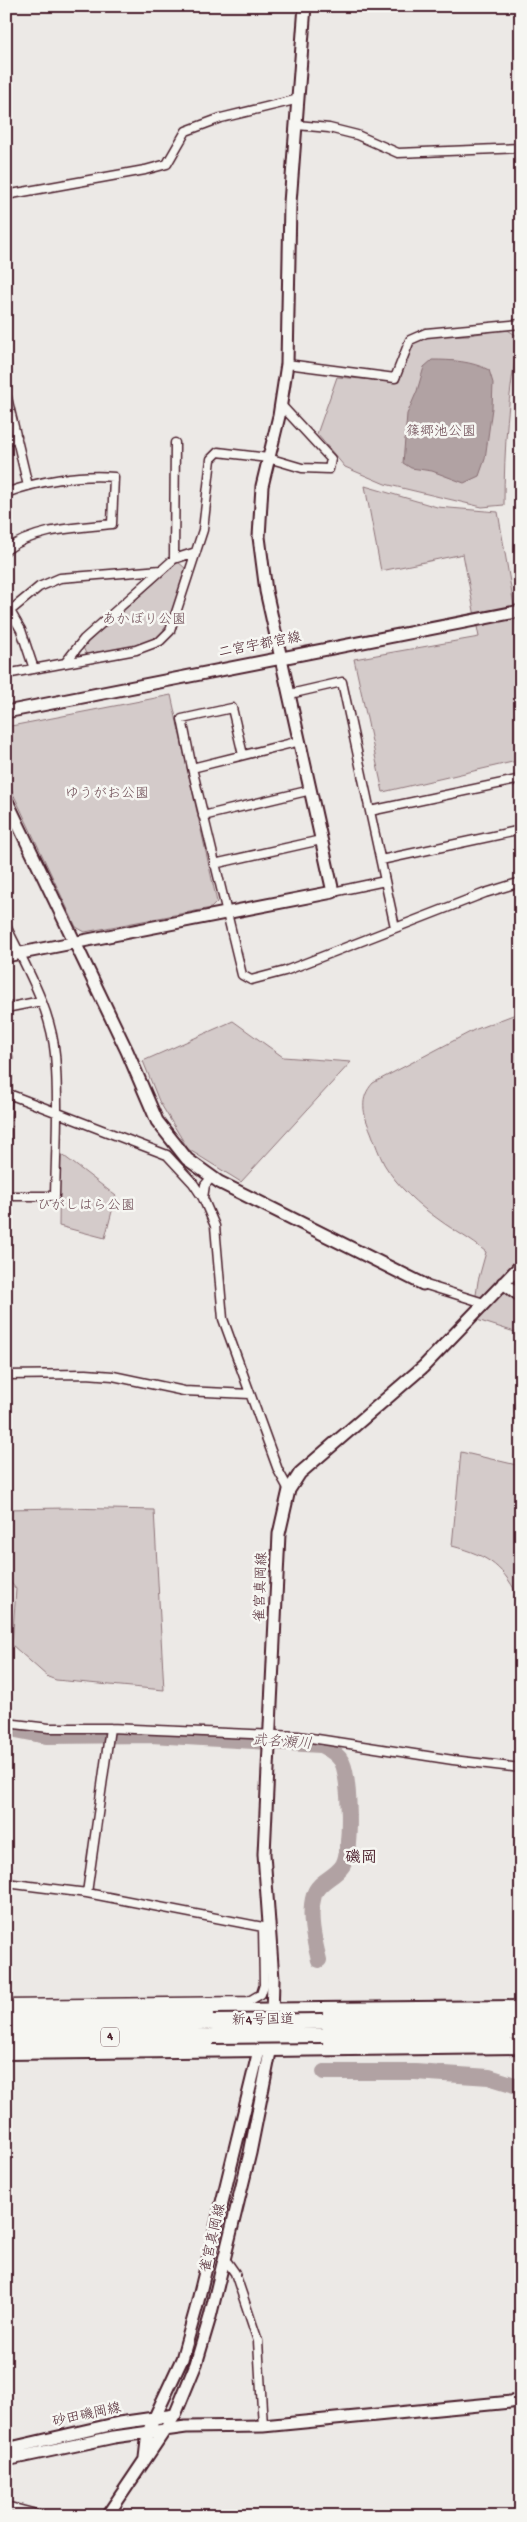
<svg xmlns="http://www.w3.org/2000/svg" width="527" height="2522" font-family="'Gochi Hand','Klee One',sans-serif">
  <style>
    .green { fill: #d4cbca; stroke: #8f757a }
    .water { fill: #b1a2a3; stroke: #886e73 }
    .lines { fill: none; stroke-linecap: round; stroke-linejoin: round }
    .river { stroke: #b1a2a3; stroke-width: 16 }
    .street-casing { stroke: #4a1f2b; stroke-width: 11 }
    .secondary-casing { stroke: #4a1f2b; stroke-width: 15 }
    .highway-casing { stroke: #4a1f2b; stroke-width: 18 }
    .street { stroke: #f6f6f2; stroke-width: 8 }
    .secondary { stroke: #f6f6f2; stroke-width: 11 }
    .highway { stroke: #f6f6f2; stroke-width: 14 }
    .highway-bridge-casing { stroke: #4a1f2b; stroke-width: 18; stroke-linecap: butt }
    .highway-bridge { stroke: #f6f6f2; stroke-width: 14 }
    .labels { text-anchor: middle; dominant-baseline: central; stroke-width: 5; stroke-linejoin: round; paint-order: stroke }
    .shield { fill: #f6f6f2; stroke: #7e6067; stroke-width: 1 }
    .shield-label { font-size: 12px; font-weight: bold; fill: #4a1f2b }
    .park-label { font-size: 14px; fill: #6c4a53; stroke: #f6f6f2 }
    .street-label { font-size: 14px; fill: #4a1f2b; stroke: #f6f6f2 }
    .water-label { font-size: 15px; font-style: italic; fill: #6e4d55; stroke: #f6f6f2 }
    .quarter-label { font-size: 16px; font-weight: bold; fill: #4a1f2b; stroke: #f6f6f2 }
  </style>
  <rect width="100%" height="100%" fill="#ece9e6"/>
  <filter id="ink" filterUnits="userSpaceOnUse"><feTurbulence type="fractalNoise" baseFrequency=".02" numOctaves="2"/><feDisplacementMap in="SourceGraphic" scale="10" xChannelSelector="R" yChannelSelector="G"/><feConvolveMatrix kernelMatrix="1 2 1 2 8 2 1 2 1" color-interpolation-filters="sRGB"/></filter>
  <g filter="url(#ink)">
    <path class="green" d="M506,329l13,8c-11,56 -15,111 -15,168l-22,2 -97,-23 -40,-17 -28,-33 20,-57 62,5 14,-40 15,-6 41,-1z
      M365,486l72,21 61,5 20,117h3v131l-138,32 -29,-133 125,-22 -16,-83 -82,17z
      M178,562l7,6c-5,16 -14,59 -27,69 -15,11 -52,13 -72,17l-3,-7z
      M171,695l46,207 -6,6 -126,24 -9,-5 -66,-140 -4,-15v-45z
      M521,1012v197l-3,3 3,4v118l-44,-14 -4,-4 5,-35 8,-29c-15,-13 -32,-21 -48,-33 -20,-14 -41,-33 -54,-55 -5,-10 -9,-21 -13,-32 -8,-18 -12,-34 2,-49l101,-53z
      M233,1021l50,36 68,5 -110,120 -53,-33 -29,-48 -16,-40z
      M60,1153l56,43 -11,42 -46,-12z
      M461,1452l60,14v136c-17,-35 -31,-46 -69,-56z
      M65,1508l89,2 10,180 -108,-10 -8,-3 -36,-32 4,-56 -10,-12v-68z"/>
    <path class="water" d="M432,360c20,0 39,1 57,10l4,13 -1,25 -7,51 -6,17 -15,7 -32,-12 -21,-3 -8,-5 4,-49 10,-23 7,-24z"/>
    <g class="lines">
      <path class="river" d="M6,1728l40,8 105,-1 170,10c8,4 17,9 21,17 8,17 10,87 1,103 -8,13 -25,16 -29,30 -6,20 0,45 5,65
        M324,2072h91l74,5 32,10"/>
      <g class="street-casing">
        <path id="street" d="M297,125l32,3 28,7 41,18 123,-5
          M6,195l139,-25 22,-6 19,-33 35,-13 78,-19
          M287,364l108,14 15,-38 16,-7 95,-9
          M6,393l22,93
          M6,441l11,-4
          M6,493c32,-12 74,-19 108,-16l-2,47c-36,4 -76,4 -106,26
          M174,559l1,-116
          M6,604l15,26 13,39
          M10,611l29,-24 21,-9 101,-8
          M66,662l18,-23 90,-80 22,-7
          M6,674l130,-24 24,-9 10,-10 33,-101 8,-71 7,-7 50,6 34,10 27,1 2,-10 -50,-54
          M290,694l52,-12 53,245
          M300,741l-108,27 50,207 9,5 34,-9 200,-78 36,-11
          M192,768l-10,-49 50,-11 11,47
          M370,811l151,-32
          M203,816l108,-26
          M381,860l140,-30
          M214,864l107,-24
          M333,892l52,-11
          M6,926c19,39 45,83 49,128 4,47 1,95 0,142h-49
          M6,1008l35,-7
          M6,1051l2,6 -2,84
          M6,1093l161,62 26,28 10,15 12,28 8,93 55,151 11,20
          M203,1198l2,-13 7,-8
          M423,1284l61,19
          M6,1375l80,-1 27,2 71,15 66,3
          M6,1723l43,5h61l188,8 155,24 68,8
          M6,1883l81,10 181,35
          M87,1893l23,-165
          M6,2004l243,-3 12,-7 3,-9 -1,-58
          M224,2262l4,1 7,10 23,68 5,85
          M6,2506l38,10"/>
      </g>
      <g class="secondary-casing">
        <path id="secondary" d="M6,712l515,-101
          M6,799l121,252 30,70 30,38 32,23 204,102
          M6,956l327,-64 -67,-301 -7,-54 3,-51 17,-70 8,-52 3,-161 15,-197
          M503,1283l18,13
          M272,2018l1,-39 -9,-125 15,-320 10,-44 11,-17 123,-106 98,-102
          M6,2449l113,-26 56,-8
          M145,2458l3,-26 34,-73 14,-50 65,-267
          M6,2460l108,-23 72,-10 77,-1 258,-25
          M107,2516l68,-101 21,-51 14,-47 40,-164 22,-111"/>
      </g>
      <g class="highway-casing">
        <path id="highway" d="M6,2013l515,-5
          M323,2021l198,-2
          M6,2025l207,-3
          M323,2035l198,-3
          M6,2039l207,-3
          M6,2052l515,-6"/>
      </g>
      <use href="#street" class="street"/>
      <use href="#secondary" class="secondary"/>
      <use href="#highway" class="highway"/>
      <g class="highway-bridge-casing">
        <path id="highway-bridge" d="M213,2022l110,-1
          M213,2036l110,-1"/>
      </g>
      <use href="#highway-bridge" class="highway-bridge"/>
    </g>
  </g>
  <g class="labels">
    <rect class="shield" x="101" y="2027.5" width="18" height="19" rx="4"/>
    <g class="shield-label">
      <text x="110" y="2037">4</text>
    </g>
    <g class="park-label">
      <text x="441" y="432">篠郷池公園</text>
      <text x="144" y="620">あかぼり公園</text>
      <text x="107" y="794">ゆうがお公園</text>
      <text x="86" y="1206">ひがしはら公園</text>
    </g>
    <g class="street-label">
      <text transform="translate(260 646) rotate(-11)">二宮宇都宮線</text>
      <text transform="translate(262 1587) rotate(-88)">雀宮真岡線</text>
      <text transform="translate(263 2021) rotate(-1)">新4号国道</text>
      <text transform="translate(214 2238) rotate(-77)">雀宮真岡線</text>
      <text transform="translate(87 2416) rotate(-12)">砂田磯岡線</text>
    </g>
    <g class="water-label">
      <text transform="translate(282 1743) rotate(4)">武名瀬川</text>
    </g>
    <g class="quarter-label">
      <text x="361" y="1859">磯岡</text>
    </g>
  </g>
  <rect width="527" height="2522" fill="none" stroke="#f6f6f2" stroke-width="25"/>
  <rect x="12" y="12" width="502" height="2497" fill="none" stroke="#4a1f2b" stroke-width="2" filter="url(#ink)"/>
</svg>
